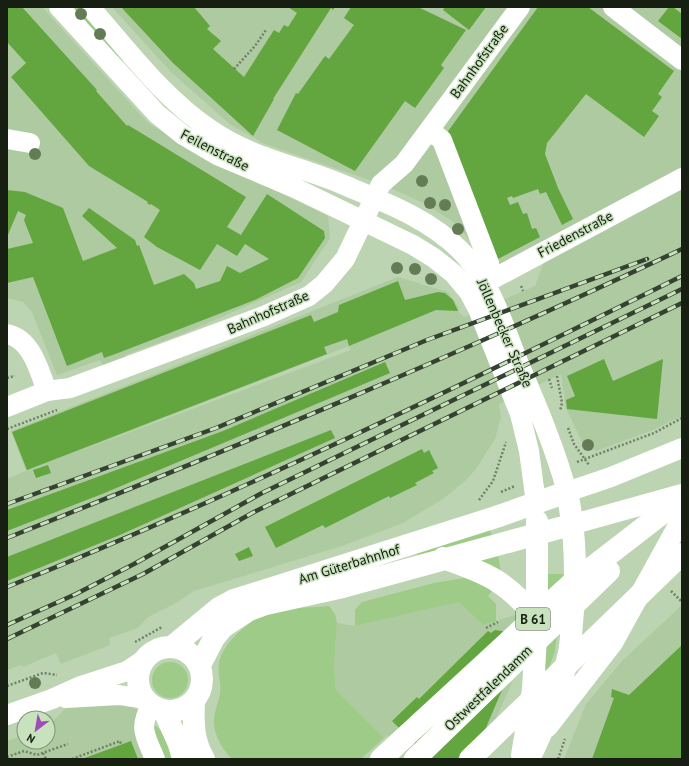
<svg xmlns="http://www.w3.org/2000/svg" width="689" height="766" font-family="'PT Sans',sans-serif">
  <style>
    .built { fill: #aecaa1; fill-rule: evenodd }
    .green { fill: #9fcb89 }
    .building { fill: #63a53e }
    .lines { fill: none; stroke-linecap: round; stroke-linejoin: round }
    .path { stroke: #708168; stroke-width: 2.5; stroke-dasharray: 2 2; stroke-linecap: butt }
    .minor { stroke: #fff; stroke-width: 20 }
    .major { stroke: #fff; stroke-width: 22 }
    .highway { stroke: #fff; stroke-width: 22 }
    .rail-casing { stroke: #364231; stroke-width: 4.5 }
    .rail { stroke: #c9e2be; stroke-width: 3; stroke-dasharray: 9; stroke-linecap: butt }
    .tree { fill: #637c56 }
    .labels { text-anchor: middle; dominant-baseline: central; stroke-width: 3; stroke-linejoin: round; paint-order: stroke }
    .shield { fill: #c9e2be; stroke: #4c5a46; stroke-width: 1 }
    .shield-label { font-size: 13px; font-weight: bold; fill: #161f12 }
    .street-label { font-size: 14px; fill: #161f12; stroke: #c9e2be }
  </style>
  <rect width="100%" height="100%" fill="#bcd4b1"/>
  <path class="built" d="M7,7h35l106,116 57,34 123,59 2,22 -29,44 -116,51 -60,22 1,2 -22,9 -4,-6 -43,15 -25,-63 -9,-10 -16,-4z
    M112,7h570v409l-29,14 -57,21 -13,-7 -17,-36 -5,-34 -62,30 2,13 -6,22 -19,30 -11,12 -22,18 -40,24 -64,24 -145,44 -18,12 -28,14 -10,11 -29,10 1,7 -49,19 -5,-11 -33,14 -1,-2 -15,5v-191l19,-8 -15,-40 387,-154 50,15 12,17 -2,2 6,6 71,-31 9,-24 -46,4 -19,-15 -24,-28 -31,-20 -43,-19 -116,-40 -34,-19 -60,-53zM349,346l2,4 -282,105z
    M459,602l24,23 35,-11 -1,29 -6,42 -19,42 -6,32h-75l-24,-24 -3,3 -48,-48 -2,-23 3,-44 18,3z
    M682,605v154h-118l22,-55 36,-43z
    M130,704l23,19 7,36h-153v-18l17,-6v7h24v-16l19,-19z"/>
  <path class="green" d="M77,7h4l43,53 -2,1 -48,-51z
    M489,527l3,9c-13,4 -73,22 -81,18z
    M498,555l3,17 -22,-11z
    M548,574h16l-9,77 -7,20 -3,-1 -1,-19z
    M464,578l17,2 13,8 -6,8 8,8v17l-13,4 -24,-23 -104,24v-16l7,-8 72,-19z
    M329,606l6,8 2,9 -3,44 2,23 48,48 -23,21h-129c-9,-9 -17,-22 -18,-35 -1,-8 4,-21 6,-30 2,-10 -3,-20 -1,-30 3,-22 34,-48 55,-53 17,-4 37,-3 55,-5z
    M152 680a18 18 0 1 1 36 0a18 18 0 1 1-36 0Z
    M153,723l10,10 9,26h-12z"/>
  <path class="building" d="M7,7h15l75,83 -1,1 31,35 1,-1 118,72 -19,30 14,8 26,-41 57,37 1,7 -27,40 -41,21 -139,54 -14,5 -2,-6 -35,14 -34,-89 -26,6v-34l26,-6 -9,-23 2,-5 -8,-4 -11,26v-47l18,2 38,16 20,53 34,-13 -35,-32 7,-8 46,32 2,6 2,-1 15,40 30,-11 10,9 2,6 24,-8 7,-15 13,7 29,-14 -24,-15 -8,12 -20,-12 -17,26 -43,-23 -13,-10 16,-27 -9,-6 -1,1 -3,-2 1,-1 -59,-36 -78,-89 15,-14 -19,-21z
    M121,7h73l16,19 -3,3 14,12 -8,8 31,28 30,-47 5,3 5,-8 4,2 9,-14 -9,-6h47l-2,3 -2,-2 -58,91h1l-21,37 -80,-73z
    M351,7h67l48,23 -25,35 3,3 -29,40 -10,-7 -50,70 -78,-41 19,-37 2,1 27,-38 4,3 25,-34 -10,-7z
    M445,7h41l-17,23 -26,-20z
    M538,7h50l86,64 -16,23 4,3 -10,14 7,5 -15,21 -58,-43 -39,49 -2,11 13,34 15,31 -11,6 -16,-33 -6,2 -2,-5 -25,9 -1,-2 -5,2 3,7 8,-3 5,12 4,-1 5,16 4,-1 4,9 -44,23 -50,-126z
    M669,7h4l9,7v25l-24,-18z
    M398,281l7,19 33,-8 7,1 8,7 5,11 -22,-1 -87,36 -2,-7 -23,8 3,7 -300,116 -15,-38 299,-117 3,7 24,-10 1,-7z
    M604,359l9,22 50,-22 -6,60 -90,-10 -1,-9 9,-4 -8,-20z
    M385,362l5,11 -288,121 -95,37v-21l216,-79z
    M331,430l4,8 -215,97 -113,46v-24z
    M422,449l2,4 5,-3 9,18 -6,3 2,2 -19,10 2,2 -27,13 -1,-2 -64,32 -2,-3 -47,23 -11,-21z
    M48,465l3,8 -15,5 -3,-8z
    M249,547l4,9 -14,5 -4,-7z
    M495,630l7,1 5,3 -1,47 -19,44 -7,34h-50l-38,-38 25,-24 2,2 69,-68 3,2z
    M682,645v114h-90l22,-61 -3,-1 1,-8 17,6z
    M131,741l7,18h-56z"/>
  <g class="lines">
    <path class="path" d="M234,69l21,-23 11,-16
      M521,286l2,5
      M557,376l5,27 -2,8
      M7,378l8,-2
      M549,379l3,9
      M568,428l6,16 15,21
      M7,429l50,-19
      M577,462l77,-29 28,-15
      M501,492l14,-6
      M479,500l14,-19 13,-39
      M671,591l11,11
      M486,628l12,-6
      M135,642l27,-15
      M7,686l36,-13 14,2
      M43,753l3,6
      M7,757l17,-6 13,4 31,-11
      M72,759l48,-18 1,3
      M558,759l7,-20"/>
    <path class="minor" d="M59,7l98,107 26,21 34,20 78,33 118,57 21,13 20,16 15,18 9,17 42,105 9,37 7,52
      M90,7c37,42 73,91 121,123 40,28 89,36 133,55 40,17 84,33 116,65 31,31 43,74 59,114 18,42 36,84 48,128l44,-15 71,-29
      M613,7l69,53
      M429,130l13,10 47,123
      M7,139l23,4
      M474,289l208,-111
      M7,334c25,5 32,37 40,57
      M7,407l40,-16 23,-3 194,-72 45,-20 15,-12 21,-25 36,-75 23,-20 116,-157
      M574,524l108,-30
      M66,698l53,-3 25,4
      M151,706c-13,22 -5,31 4,53
      M7,715l45,-16 29,-13 46,-15 15,-10
      M548,727l65,-84 69,-125"/>
    <path class="major" d="M443,558c44,15 65,24 94,61
      M173,646l46,-38 15,-8 262,-83 71,-25c9,43 10,87 5,131 -1,10 -1,21 -3,30 -8,37 -24,73 -40,106
      M138 679a32 32 0 1 1 64 0a32 32 0 1 1-64 0Z
      M200,665l14,-27 9,-11 26,-17 17,-6 77,-17 231,-63
      M522,755l11,-66 4,-70v-98"/>
    <path class="highway" d="M194,701c-1,21 -1,40 10,58
      M164,711l15,33 4,15
      M381,759l191,-176 110,-85
      M415,759l194,-188
      M470,759l212,-205"/>
    <g class="rail-casing">
      <path id="rail" d="M7,504l209,-76 211,-88 220,-81
        M7,538c227,-90 454,-184 675,-289
        M7,587c230,-92 453,-201 675,-311
        M7,625l69,-31 58,-30 128,-71 420,-204
        M7,639l136,-65 111,-62 428,-209"/>
    </g>
    <use href="#rail" class="rail"/>
  </g>
  <g class="tree">
    <circle cx="81" cy="14" r="6"/>
    <circle cx="100" cy="34" r="6"/>
    <circle cx="35" cy="154" r="6"/>
    <circle cx="422" cy="181" r="6"/>
    <circle cx="430" cy="203" r="6"/>
    <circle cx="445" cy="205" r="6"/>
    <circle cx="458" cy="229" r="6"/>
    <circle cx="397" cy="268" r="6"/>
    <circle cx="415" cy="269" r="6"/>
    <circle cx="431" cy="279" r="6"/>
    <circle cx="588" cy="445" r="6"/>
    <circle cx="35" cy="683" r="6"/>
  </g>
  <g class="labels">
    <rect class="shield" x="516" y="608" width="34" height="22" rx="3"/>
    <g class="shield-label">
      <text x="533" y="619">B 61</text>
    </g>
    <g class="street-label">
      <text transform="translate(479 61) rotate(-54)">Bahnhofstraße</text>
      <text transform="translate(215 150) rotate(27)">Feilenstraße</text>
      <text transform="translate(575 234) rotate(-28)">Friedenstraße</text>
      <text transform="translate(268 312) rotate(-24)">Bahnhofstraße</text>
      <text transform="translate(505 333) rotate(66)">Jöllenbecker Straße</text>
      <text transform="translate(349 564) rotate(-17)">Am Güterbahnhof</text>
      <text transform="translate(488 688) rotate(-44)">Ostwestfalendamm</text>
    </g>
  </g>
  <rect width="689" height="766" fill="none" stroke="#161f12" stroke-width="16"/>
  <g transform="translate(36 730) rotate(211)"><circle r="19" fill="#c9e2be" stroke="#819479"/>
  <path d="M0-3L7 15L0 10L-7 15Z" fill="#9d4bbb"/>
  <text y="-6" font-size="11" font-weight="bold" text-anchor="middle" fill="#161f12">N</text>
  </g>
</svg>
